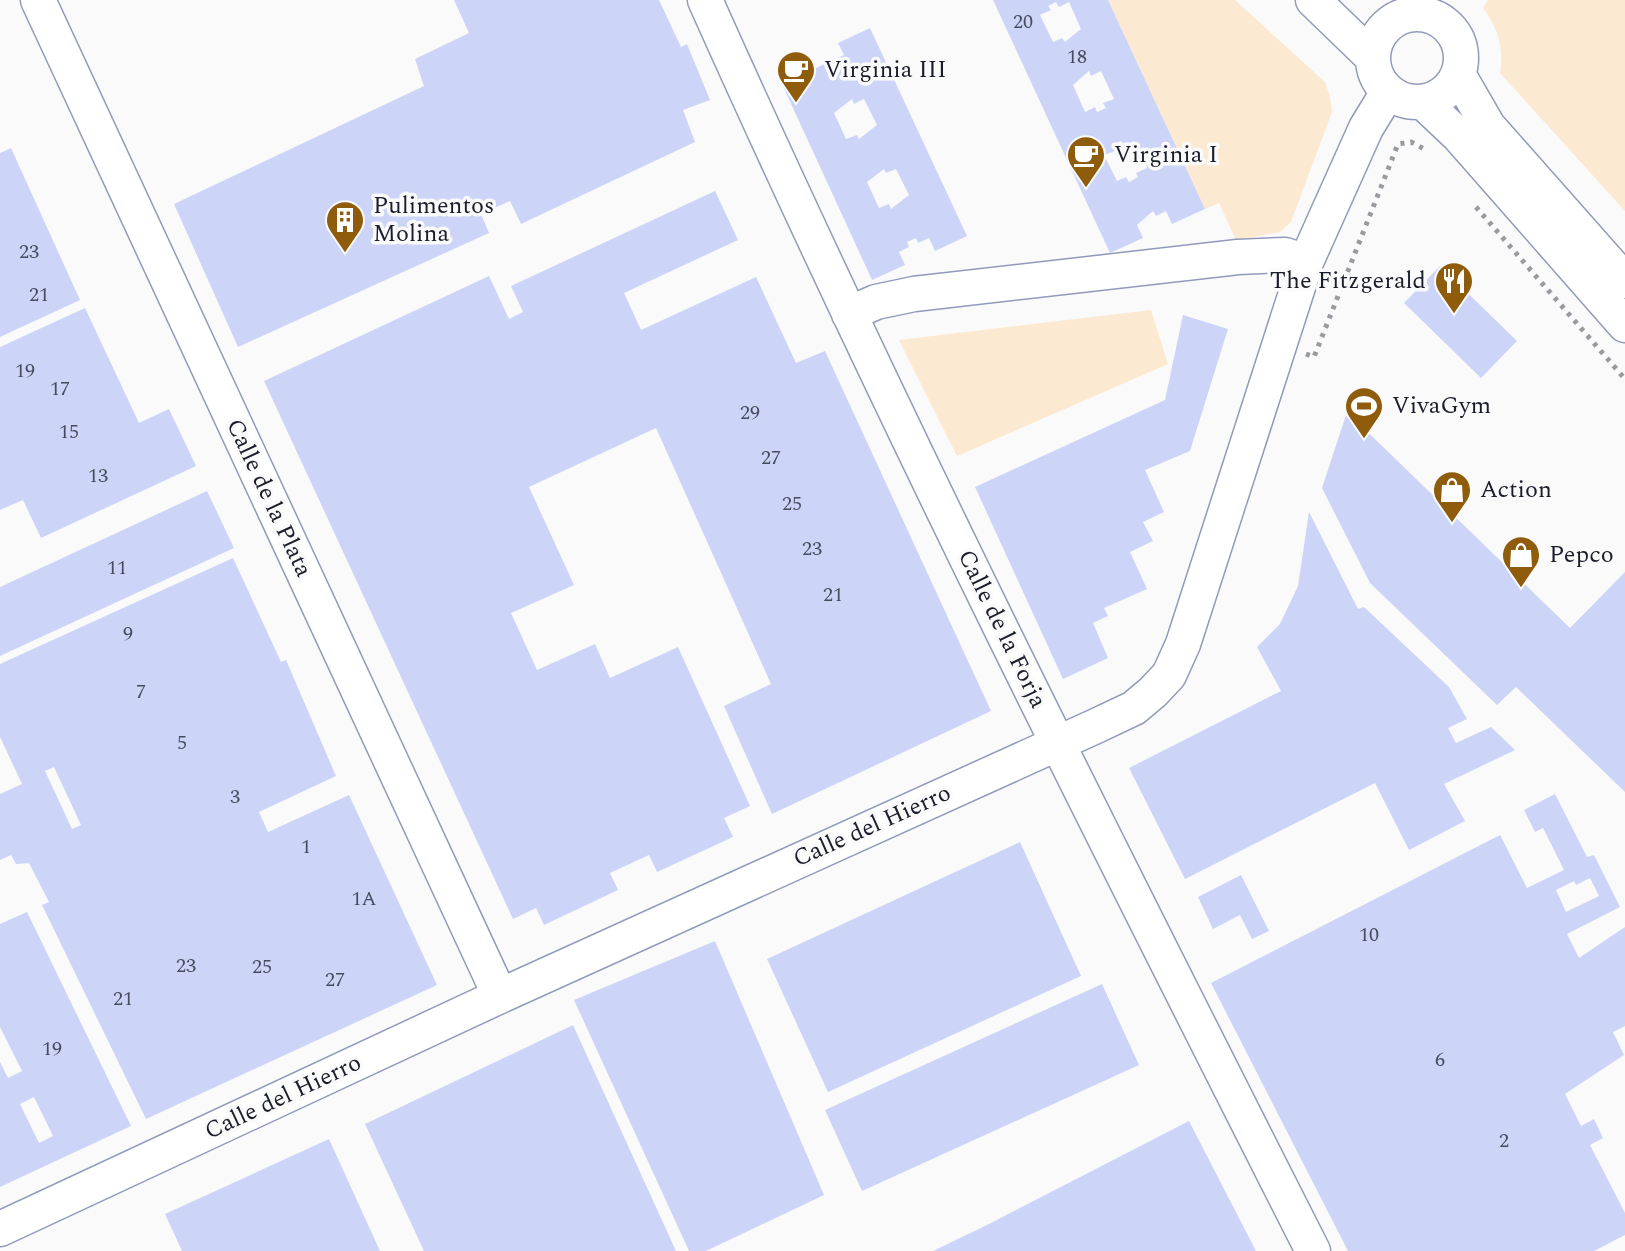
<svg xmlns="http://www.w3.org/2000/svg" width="1625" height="1251" font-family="Spectral,serif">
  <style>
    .green { fill: #fce9d2 }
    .building { fill: #ccd5f8; fill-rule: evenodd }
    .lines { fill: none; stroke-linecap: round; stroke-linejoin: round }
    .minor-casing { stroke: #929abb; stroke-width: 37 }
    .path { stroke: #999aa0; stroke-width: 5; stroke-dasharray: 4 6; stroke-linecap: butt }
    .minor { stroke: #fff; stroke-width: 34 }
    .labels { text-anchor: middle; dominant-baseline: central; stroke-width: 7; stroke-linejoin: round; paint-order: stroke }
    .number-label { font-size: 20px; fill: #464b5e }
    .poi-label { font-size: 24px; fill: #1a1d2a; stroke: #fafafa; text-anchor: start }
    .street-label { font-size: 24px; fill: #1a1d2a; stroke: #fafafa }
  </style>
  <rect width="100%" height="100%" fill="#fafafa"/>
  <path class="green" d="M1108,0h127l90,82 5,15 2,15 -41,110 -11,10 -44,8 -17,-37 -14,6z
    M1488,0h137v211l-125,-138c4,-26 -2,-45 -17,-65z
    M1151,310l17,54 -211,92 -58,-116z"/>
  <path class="building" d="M454,0h205l22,47 6,-3 23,56 -27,10 12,32 -174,82 -11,-23 -29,13 8,19 -251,114 -64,-143 250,-118 -9,-27 54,-26z
    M993,0h115l97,209 -33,15 -6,-13 -10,5 -3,-5 -16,14 6,13 -33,15zM1056,2l3,5 10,-5 12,27 -16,13 -3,-4 -9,4 -13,-27 11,-5 -3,-4zM1089,71l2,5 10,-5 13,28 -11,4 3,5 -9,4 -2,-5 -10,5 -12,-27zM1121,141l3,5 10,-5 13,27 -11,5 2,4 -9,5 -3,-5 -9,4 -13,-26 11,-4 -3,-6z
    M870,28l97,208 -32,15 -6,-13 -11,5 -2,-5 -9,4 2,5 -10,5 6,13 -33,15 -96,-209 32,-15 6,13 10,-5 3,6 9,-4 -3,-6 11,-5 -6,-12zM852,99l2,5 10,-5 13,26 -18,14 -2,-4 -11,4 -12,-26zM884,169l2,4 10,-4 13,26 -18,14 -2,-5 -10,4 -12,-26z
    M11,148l69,152 -80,37v-184z
    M715,191l23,49 -114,53 17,37 115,-53 40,86 29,-12 166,360 -219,103 -48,-108 47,-22 -115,-256 -127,59 45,98 -63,28 26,57 58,-26 15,34 68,-31 72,159 -26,12 9,19 -76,35 -8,-17 -39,18 8,17 -74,35 -8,-17 -23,11 -249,-538 225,-105 20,43 14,-7 -12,-26z
    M1440,266l77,75 -36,37 -77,-75z
    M85,308l54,115 30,-14 27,57 -155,72 -18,-38 -23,10v-163z
    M1183,315l45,14 -38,122 -45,19 19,42 -21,10 10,19 -23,11 17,37 -43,19 4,8 -15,7 15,35 -45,21 -88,-192 190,-87z
    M1347,412l223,216 55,-56v220l-109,-105 -19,18 -127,-122 -48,-95z
    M207,491l27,57 -234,108v-69z
    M1309,512l49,97 6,-2 85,80 18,32 -19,9 8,15 35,-16 24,23 -71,34 21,37 -56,29 -34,-67 -190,96 -56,-111 152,-77 -24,-44 23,-23 18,-38z
    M233,558l48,104 5,-2 50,116 -77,36 9,20 81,-37 88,190 -291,134 -104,-214 7,-3 -20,-39 -13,1 -5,-9 -11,5v-66l22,-10 -22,-47v-73zM54,767l27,58 -9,4 -27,-58z
    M1555,794l32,63 7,-2 26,52 -53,27 12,24 46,-31v99l-12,6 11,23 -59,39 16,32 13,-7 9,19 -13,7 35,68v22l-31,16h-246l-137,-268 289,-148 27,53 37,-18 -21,-42 -8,4 -11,-22zM1590,878l9,18 -33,16 -10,-22 18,-9 2,4z
    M1020,842l61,134 -253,116 -61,-133z
    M1241,875l28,56 -17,8 -12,-24 -27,14 -15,-32z
    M27,912l104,214 -131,61v-125l8,16 14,-7 -22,-44v-103zM34,1097l19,39 -14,7 -19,-39z
    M715,941l109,254 -118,56h-17l-115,-251z
    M1102,984l37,81 -277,126 -37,-81z
    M573,1025l103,226h-252l-59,-127z
    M1189,1121l67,130h-323l54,-26z
    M329,1139l51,112h-198l-17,-37z"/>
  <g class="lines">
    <g class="minor-casing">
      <path id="minor" d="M38,0l462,996
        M705,0c189,423 398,837 608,1251
        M1313,0l59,57
        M1373 58a44 44 0 1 1 88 0a44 44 0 1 1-88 0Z
        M1458,74l30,52 137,155
        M1423,102l36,34 166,189
        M849,314l27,-12 38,-8 324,-37 47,-2 21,7
        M0,1229l500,-233 596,-270 38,-18 19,-16 16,-17 14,-31 123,-382 60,-134 22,-36"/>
    </g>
    <path class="path" d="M1476,207l149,172
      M1306,354l8,3 84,-213 13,-2 17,9"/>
    <use href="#minor" class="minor"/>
  </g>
  <defs>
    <g id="cafe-pin" transform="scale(2)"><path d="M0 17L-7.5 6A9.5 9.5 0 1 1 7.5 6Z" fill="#8f5c0b" stroke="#fafafa"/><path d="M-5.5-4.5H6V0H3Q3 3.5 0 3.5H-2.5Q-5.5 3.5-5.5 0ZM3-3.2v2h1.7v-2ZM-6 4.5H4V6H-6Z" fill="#fff"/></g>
    <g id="building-pin" transform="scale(2)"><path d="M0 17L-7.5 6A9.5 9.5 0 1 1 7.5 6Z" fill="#8f5c0b" stroke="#fafafa"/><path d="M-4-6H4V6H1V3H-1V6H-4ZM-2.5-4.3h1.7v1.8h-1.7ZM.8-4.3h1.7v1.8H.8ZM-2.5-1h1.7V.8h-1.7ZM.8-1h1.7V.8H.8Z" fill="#fff"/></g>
    <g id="restaurant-pin" transform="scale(2)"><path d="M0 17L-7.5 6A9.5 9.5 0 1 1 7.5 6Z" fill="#8f5c0b" stroke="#fafafa"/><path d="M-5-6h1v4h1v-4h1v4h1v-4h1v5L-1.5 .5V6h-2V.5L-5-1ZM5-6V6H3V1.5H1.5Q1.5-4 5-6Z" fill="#fff"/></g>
    <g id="stadium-pin" transform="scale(2)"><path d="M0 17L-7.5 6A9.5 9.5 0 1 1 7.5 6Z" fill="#8f5c0b" stroke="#fafafa"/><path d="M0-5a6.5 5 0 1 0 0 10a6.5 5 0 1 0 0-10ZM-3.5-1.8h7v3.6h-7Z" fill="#fff"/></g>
    <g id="shop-pin" transform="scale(2)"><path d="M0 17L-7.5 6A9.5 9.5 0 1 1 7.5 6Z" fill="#8f5c0b" stroke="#fafafa"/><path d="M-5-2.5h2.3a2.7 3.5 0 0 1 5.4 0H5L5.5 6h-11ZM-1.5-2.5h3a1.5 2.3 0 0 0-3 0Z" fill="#fff"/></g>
  </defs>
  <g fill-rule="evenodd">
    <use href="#cafe-pin" x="796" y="70"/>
    <use href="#cafe-pin" x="1086" y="155"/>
    <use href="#building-pin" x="345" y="220"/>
    <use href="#restaurant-pin" x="1454" y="281"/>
    <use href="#stadium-pin" x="1364" y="406"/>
    <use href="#shop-pin" x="1452" y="490"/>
    <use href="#shop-pin" x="1521" y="555"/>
  </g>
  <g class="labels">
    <g class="number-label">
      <text x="1023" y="22">20</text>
      <text x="1077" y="57">18</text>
      <text x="29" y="252">23</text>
      <text x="39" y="295">21</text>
      <text x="25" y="371">19</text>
      <text x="60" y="389">17</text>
      <text x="750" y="413">29</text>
      <text x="69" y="432">15</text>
      <text x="771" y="458">27</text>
      <text x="98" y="476">13</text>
      <text x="792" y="504">25</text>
      <text x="812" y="549">23</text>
      <text x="117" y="568">11</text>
      <text x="833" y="595">21</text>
      <text x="128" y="634">9</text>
      <text x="141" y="692">7</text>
      <text x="182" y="743">5</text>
      <text x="235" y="797">3</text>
      <text x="306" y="847">1</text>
      <text x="364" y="899">1A</text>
      <text x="1369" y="935">10</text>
      <text x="186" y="966">23</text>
      <text x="262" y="967">25</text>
      <text x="335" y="980">27</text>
      <text x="123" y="999">21</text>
      <text x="52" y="1049">19</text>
      <text x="1440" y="1060">6</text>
      <text x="1504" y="1141">2</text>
    </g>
    <g class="poi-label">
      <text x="824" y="70">Virginia III</text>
      <text x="1114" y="155">Virginia I</text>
      <text x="373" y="206">Pulimentos<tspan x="373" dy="28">Molina</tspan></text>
      <text x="1426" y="281" text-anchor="end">The Fitzgerald</text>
      <text x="1392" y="406">VivaGym</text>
      <text x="1480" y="490">Action</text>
      <text x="1549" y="555">Pepco</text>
    </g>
    <g class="street-label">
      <text transform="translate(269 498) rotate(65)">Calle de la Plata</text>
      <text transform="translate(1002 629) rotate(64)">Calle de la Forja</text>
      <text transform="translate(872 826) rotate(-24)">Calle del Hierro</text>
      <text transform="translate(283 1097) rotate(-25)">Calle del Hierro</text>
    </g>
  </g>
</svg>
